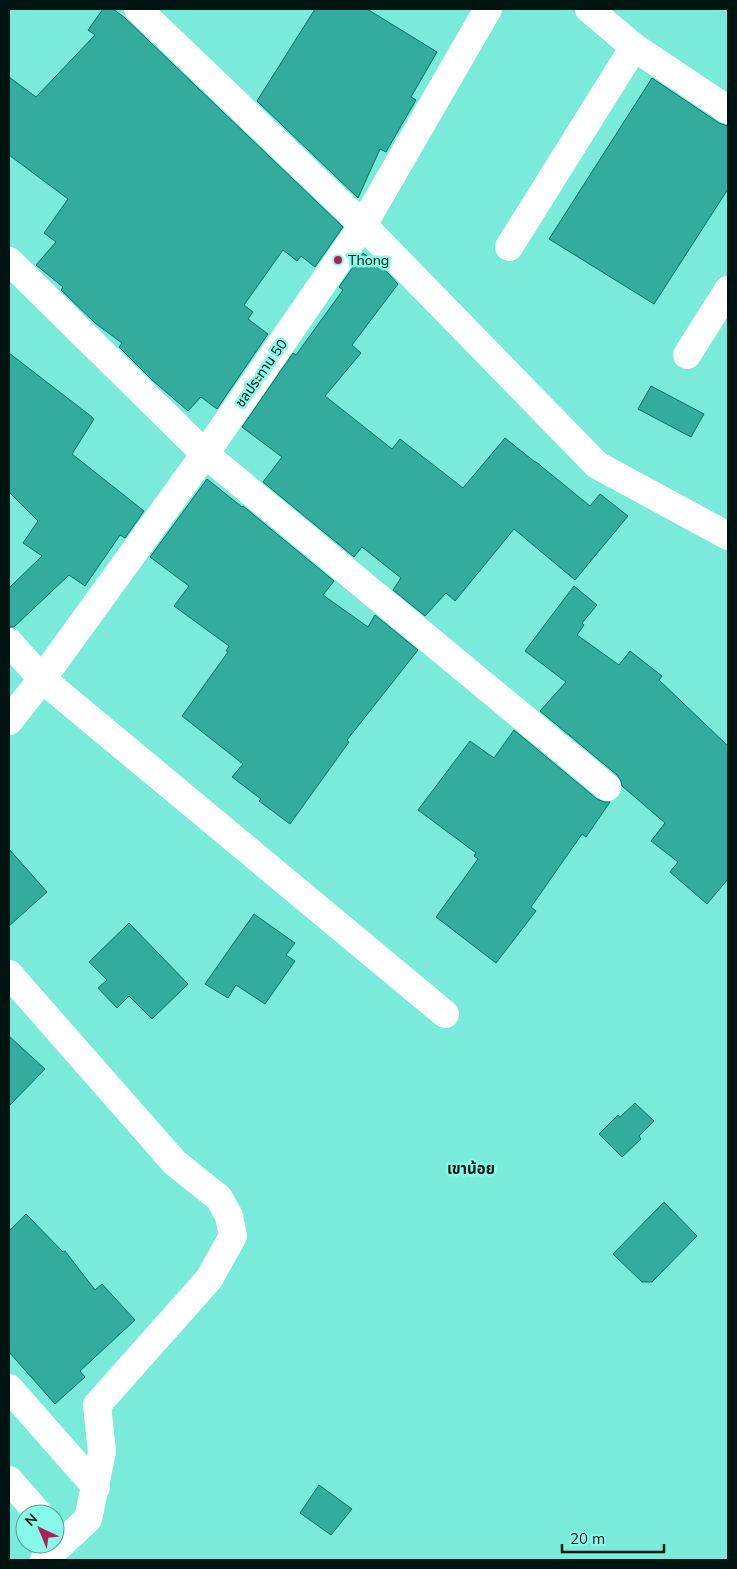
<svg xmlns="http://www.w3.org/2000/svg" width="737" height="1569" font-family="Mulish,'Noto Sans Thai',sans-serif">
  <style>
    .building { fill: #33ac9d; stroke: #087065 }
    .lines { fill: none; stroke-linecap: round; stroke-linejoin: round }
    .minor { stroke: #fff; stroke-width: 28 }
    .poi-dot { fill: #ae1f58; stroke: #88f9e8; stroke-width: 2 }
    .labels { text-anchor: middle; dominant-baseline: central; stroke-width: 5; stroke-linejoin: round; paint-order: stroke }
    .poi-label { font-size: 14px; fill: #001411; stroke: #88f9e8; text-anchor: start }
    .street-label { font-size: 14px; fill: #001411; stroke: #88f9e8 }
    .neighbourhood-label { font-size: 15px; font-weight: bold; fill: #001411; stroke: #88f9e8 }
  </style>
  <rect width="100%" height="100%" fill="#7aebdb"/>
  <path class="building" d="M103,9h10l12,9 218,209 -28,40 -14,-11 -4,5 -14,-11 -39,55 9,7 -5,7 20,15 -51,75 -16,-12 -13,14 -36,-31 -33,-33 3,-4 -27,-20 -34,-33 2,-3 -27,-22 20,-23 -12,-9 24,-34 -59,-44v-78l27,20 59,-62 -7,-5z
    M315,9h52l70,43 -26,45 5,3 -30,52 -6,-3 -22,49 -101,-97z
    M652,78l67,45 9,3v63l-74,115 -105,-65z
    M363,253l24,19 11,12 -46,61 9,8 -36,43 67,53 8,-10 63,49 42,-50 30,24h1l54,44 10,-12 28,22 -53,64 -61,-51 -59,72 -9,-8 -21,23 -32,-26 8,-12 -39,-31 -8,10 -91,-75 19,-25 -40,-30 51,-74 3,2 47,-65 -4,-3z
    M9,353l83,64v1l2,1 -22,35 72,57 -19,27 -5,-3 -35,51 -16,-11 -55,52h-5v-39l33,-32 -19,-13 15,-22 -29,-29z
    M651,386l53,28 -13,23 -53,-28z
    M207,479l35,28 1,-1 91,75 -11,14 45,32 7,-12 43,35 -71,90 2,2 -59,82 -31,-23 2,-2 -29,-22 11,-13 -61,-48 46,-64 -2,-1 3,-5 -55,-40 15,-20 -39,-29z
    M574,586l23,19 -15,18 2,2 -7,10 42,30 11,-14 32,25 -3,4 69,66v133l-21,25 -37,-32 8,-10 -27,-21 14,-18 -43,-37 -1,-5 -4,-6 -77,-64 26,-29 -41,-31z
    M514,730l83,69 7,3h6l-24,35 -4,-3 -51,73 5,4 -40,52 -60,-46 42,-58 -4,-3 2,-3 -58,-43 52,-69 24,17z
    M9,849l38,43 -38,34z
    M254,914l41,29 -9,12 9,6 -30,43 -29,-19 -8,13 -23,-14z
    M129,923l59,61 -36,35 -23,-23 -12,12 -19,-20 9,-8 -18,-18z
    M9,1036l36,33 -36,37z
    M635,1103l19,18 -15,15 2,3 -19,18 -23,-23 19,-19 2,2z
    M664,1202l33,34 -45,46h-10l-29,-28z
    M26,1214l37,38 2,-1 30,39 7,-6 33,36 -55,51 5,6 -30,27 -46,-52v-121z
    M319,1485l33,24 -21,26 -31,-22z"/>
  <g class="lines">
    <path class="minor" d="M138,9l225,216 234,240 131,71
      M589,9l45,38 94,63
      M509,247l125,-200
      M9,261l196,193 402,333
      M687,355l41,-65
      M9,642l33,37 403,335
      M9,721l33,-42 163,-225 158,-229 125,-216
      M9,974l166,189 44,35 10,18 4,20 -24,43 -112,126 5,47 -14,67 -44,41
      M9,1388l87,99
      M9,1480l30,34"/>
  </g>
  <circle class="poi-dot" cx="338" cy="260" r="5"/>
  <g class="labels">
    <g class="poi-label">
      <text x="348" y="260">Thong</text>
    </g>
    <g class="street-label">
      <text transform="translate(261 373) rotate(-55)">ชลประทาน 50</text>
    </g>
    <g class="neighbourhood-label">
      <text x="471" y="1168">เขาน้อย</text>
    </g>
  </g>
  <rect width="737" height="1569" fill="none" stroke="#001411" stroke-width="20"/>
  <g transform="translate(40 1529) rotate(316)"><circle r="24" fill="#88f9e8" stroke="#529d92"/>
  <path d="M0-4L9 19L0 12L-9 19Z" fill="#ae1f58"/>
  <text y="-8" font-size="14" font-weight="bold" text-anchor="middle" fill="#001411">N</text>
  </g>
  <path d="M562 1544v8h102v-8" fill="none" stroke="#001411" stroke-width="2.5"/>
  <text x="570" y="1544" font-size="15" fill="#001411" stroke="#88f9e8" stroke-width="4" paint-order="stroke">20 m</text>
</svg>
